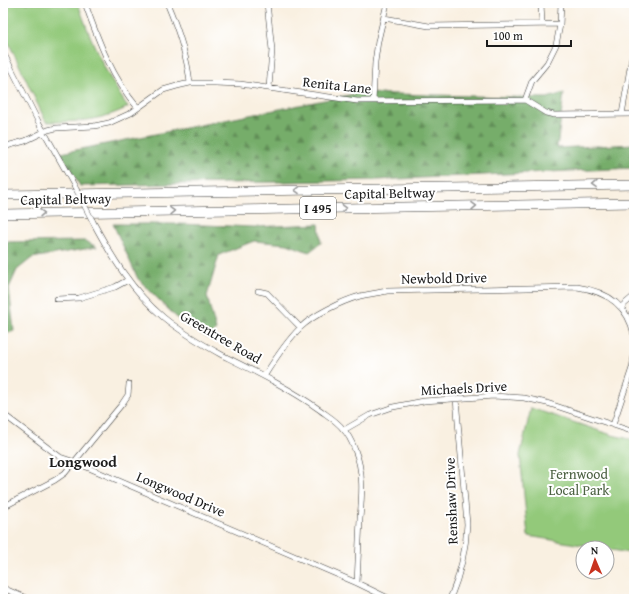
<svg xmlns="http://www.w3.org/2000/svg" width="637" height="602" font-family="'Gentium Book Plus',serif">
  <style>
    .green { fill: #93c97a; stroke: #58724b }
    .forest { fill: url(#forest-firs); stroke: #496443 }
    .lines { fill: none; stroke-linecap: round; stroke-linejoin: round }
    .minor-casing { stroke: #3d3c3a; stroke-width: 6 }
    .motorway-casing { stroke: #3d3c3a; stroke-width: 10 }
    .minor { stroke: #fff; stroke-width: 5 }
    .motorway { stroke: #fff; stroke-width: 9 }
    .minor-bridge-casing { stroke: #3d3c3a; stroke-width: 6; stroke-linecap: butt }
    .minor-bridge { stroke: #fff; stroke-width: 5 }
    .oneway { stroke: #999 }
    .labels { text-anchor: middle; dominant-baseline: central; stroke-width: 4; stroke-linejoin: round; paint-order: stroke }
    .shield { fill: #fff; stroke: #606060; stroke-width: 1 }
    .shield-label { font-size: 13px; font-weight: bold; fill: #1c1c1c }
    .street-label { font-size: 14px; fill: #1c1c1c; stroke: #fff }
    .park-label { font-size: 14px; fill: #4c6142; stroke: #fff }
    .neighbourhood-label { font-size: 15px; font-weight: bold; fill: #1c1c1c; stroke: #fff }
  </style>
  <defs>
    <pattern id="forest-firs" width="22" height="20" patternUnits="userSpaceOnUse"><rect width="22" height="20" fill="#76ad6a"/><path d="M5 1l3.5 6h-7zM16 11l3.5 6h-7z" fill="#608c56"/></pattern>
  </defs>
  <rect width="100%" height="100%" fill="#fff"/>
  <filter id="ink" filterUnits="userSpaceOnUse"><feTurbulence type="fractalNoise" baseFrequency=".025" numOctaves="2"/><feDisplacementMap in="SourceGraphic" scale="8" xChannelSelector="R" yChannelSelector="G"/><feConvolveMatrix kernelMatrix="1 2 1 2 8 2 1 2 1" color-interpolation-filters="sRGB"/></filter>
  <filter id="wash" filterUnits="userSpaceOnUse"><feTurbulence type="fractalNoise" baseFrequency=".012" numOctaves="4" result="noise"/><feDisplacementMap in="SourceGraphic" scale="16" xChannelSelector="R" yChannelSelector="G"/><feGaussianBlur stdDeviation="0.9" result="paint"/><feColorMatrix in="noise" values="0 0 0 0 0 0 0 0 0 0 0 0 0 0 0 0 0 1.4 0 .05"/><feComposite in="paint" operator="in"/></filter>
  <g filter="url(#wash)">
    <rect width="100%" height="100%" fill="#f9f0e1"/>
    <path class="green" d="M3,3h75c12,36 28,72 50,104 -27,14 -52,15 -82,15l-43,-91z
      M531,408l81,27 22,5v114l-27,-5v-1h-7l-72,-12 -8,-81z"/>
    <path class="forest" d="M359,93l188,5 17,-5 -7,55 77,-4v24l-257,12 -297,6 -19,-33z
      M113,224h67l74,3 65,-3 2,19 -12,9 -22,-8 -33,-3 -35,14 -12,41 9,34 -8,8 -28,-17 -42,-42z
      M85,241l12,6 -65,11 -15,12 -8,18 5,43 -11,4v-93z"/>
  </g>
  <g filter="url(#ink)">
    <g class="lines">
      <g class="minor-casing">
        <path id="minor" d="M85,3c13,37 27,75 53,105
          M167,3c11,26 20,52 23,80
          M267,3l5,47 -3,38
          M541,3l1,21
          M384,18l45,8 131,-2
          M3,52l36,71 36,64
          M525,100l7,-19 15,-18 9,-18 4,-20 1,-22
          M373,101l2,-39 3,-21 9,-38
          M622,114l12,-69
          M3,147l22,-6 23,-11 8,-2 38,-2 15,-3 22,-10 32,-23 14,-4 13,-3h25l25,1 117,17 168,-1 21,13 8,2 80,-1
          M92,220c19,36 40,71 71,97 18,15 39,27 59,38 34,17 67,33 98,55 8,6 17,11 23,19 6,6 9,13 12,21 9,22 7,45 5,69 -1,21 -2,42 -3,64
          M258,291l9,2 33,34
          M57,299l22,-1 36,-11 13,-7
          M621,307l13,-11
          M265,375c10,-16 21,-33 35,-47 13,-13 42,-27 60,-32 9,-2 18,-3 27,-5l190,-4c28,4 51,17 57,48
          M3,414l57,43 15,5 282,121 33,16
          M613,425l19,-57 2,-12
          M344,430l26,-15 23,-8 31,-6 70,-5 30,2 23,5 87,29
          M3,507l52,-27 10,-7 57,-69 6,-9 1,-11
          M3,588l25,11
          M450,599c10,-24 16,-48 17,-75l-11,-125"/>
      </g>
      <g class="motorway-casing">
        <path id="motorway" d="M3,195l631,-10
          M3,214l631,-11"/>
      </g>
      <use href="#minor" class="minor"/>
      <use href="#motorway" class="motorway"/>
      <g class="minor-bridge-casing">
        <path id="minor-bridge" d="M75,187l17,33"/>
      </g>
      <use href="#minor-bridge" class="minor-bridge"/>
    </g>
    <defs><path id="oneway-chevron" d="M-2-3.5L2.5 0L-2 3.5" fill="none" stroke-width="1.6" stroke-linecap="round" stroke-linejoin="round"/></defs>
    <g class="oneway">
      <use href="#oneway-chevron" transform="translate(595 185) rotate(179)"/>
      <use href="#oneway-chevron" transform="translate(297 190) rotate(179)"/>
      <use href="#oneway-chevron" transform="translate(474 206) rotate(-1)"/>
      <use href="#oneway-chevron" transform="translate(344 208) rotate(-1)"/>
      <use href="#oneway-chevron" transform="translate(172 211) rotate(-1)"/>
      <use href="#oneway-chevron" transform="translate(42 213) rotate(-1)"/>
    </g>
  </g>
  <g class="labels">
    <rect class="shield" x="300" y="197" width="36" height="22" rx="3"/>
    <g class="shield-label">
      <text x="318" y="208">I 495</text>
    </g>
    <g class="street-label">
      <text transform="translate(337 85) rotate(6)">Renita Lane</text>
      <text transform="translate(390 193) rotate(-1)">Capital Beltway</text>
      <text transform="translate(66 199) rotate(-1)">Capital Beltway</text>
      <text transform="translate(444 278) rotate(-1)">Newbold Drive</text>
      <text transform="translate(221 337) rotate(30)">Greentree Road</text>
      <text transform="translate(464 388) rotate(-3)">Michaels Drive</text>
      <text transform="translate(181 494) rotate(23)">Longwood Drive</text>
      <text transform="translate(451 501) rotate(-92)">Renshaw Drive</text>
    </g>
    <g class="park-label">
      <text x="579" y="474">Fernwood<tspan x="579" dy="16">Local Park</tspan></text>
    </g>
    <g class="neighbourhood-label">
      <text x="83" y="461">Longwood</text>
    </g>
  </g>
  <rect width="637" height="602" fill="none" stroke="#fff" stroke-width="16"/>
  <g transform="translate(595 560) rotate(358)"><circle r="19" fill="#ffffff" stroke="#a4a4a4"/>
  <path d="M0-3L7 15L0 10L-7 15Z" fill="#c8321e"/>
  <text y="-6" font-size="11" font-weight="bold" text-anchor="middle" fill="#1c1c1c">N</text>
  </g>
  <path d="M487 40v6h84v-6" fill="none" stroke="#1c1c1c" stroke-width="2"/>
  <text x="493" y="40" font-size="12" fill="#1c1c1c" stroke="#ffffff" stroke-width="3" paint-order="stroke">100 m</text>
</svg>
